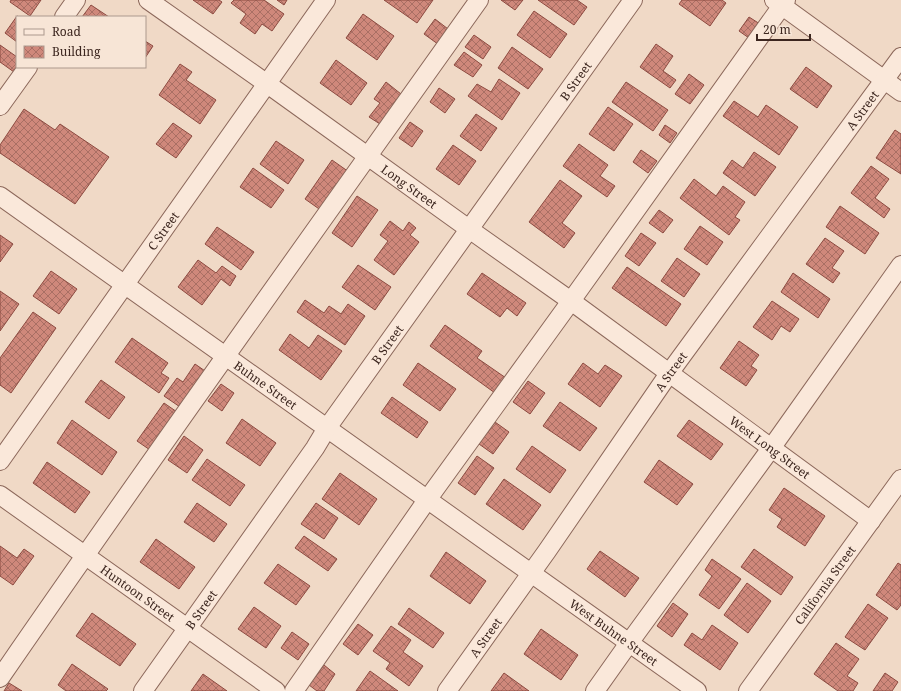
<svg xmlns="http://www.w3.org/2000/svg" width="901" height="691" font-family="'Noto Serif',serif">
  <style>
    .building { fill: url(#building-cross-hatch); stroke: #8c4a40 }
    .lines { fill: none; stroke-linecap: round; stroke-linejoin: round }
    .minor-casing { stroke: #8c685b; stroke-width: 20 }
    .minor { stroke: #fae8da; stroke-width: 18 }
    .labels { text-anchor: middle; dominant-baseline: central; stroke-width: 3; stroke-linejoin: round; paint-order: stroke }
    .street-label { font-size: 12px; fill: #3c261f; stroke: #f7e5d6 }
  </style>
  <defs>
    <pattern id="building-cross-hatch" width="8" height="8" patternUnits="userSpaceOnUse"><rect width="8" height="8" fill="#cf887b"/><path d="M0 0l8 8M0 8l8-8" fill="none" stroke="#a96f64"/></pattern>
  </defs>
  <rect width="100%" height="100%" fill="#f0d9c6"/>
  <path class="building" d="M11,0h30l-11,16 -20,-14z
    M193,0h26l3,2 -9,12z
    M234,0h30l20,14 -12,17 -10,-7 -7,10 -15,-11 6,-9 -15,-11z
    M277,0h10l-3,5z
    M384,0h49l-16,23z
    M501,0h22l-8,10z
    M538,0h39l10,7 -13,18z
    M682,0h40l4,3 -16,23 -31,-22z
    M91,5l18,12h-27z
    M534,11l33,23 -17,24 -33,-23z
    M363,14l31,22 -17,24 -31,-22z
    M17,16l2,1h-2v25l-12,-9z
    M749,17l11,7 -11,14 -10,-7z
    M435,19l17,13 -10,15 -18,-13z
    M474,35l17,12 -8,12 -18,-12z
    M145,41l8,5 -8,12z
    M656,44l17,12 -10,15 13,9 -6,8 -30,-21z
    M0,45l17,12v10l-3,5 -14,-10z
    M512,47l31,22 -15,20 -30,-21z
    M464,52l18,13 -9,12 -19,-12z
    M336,60l31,23 -16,22 -31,-22z
    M180,64l12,8 -6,8 30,20 -16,24 -41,-29z
    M806,67l26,19 -15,22 -27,-19z
    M689,74l15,11 -14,19 -15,-10z
    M499,79l21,14 -18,27 -34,-24 9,-12 14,8z
    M386,82l15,12 -21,30 -11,-7 11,-14 -6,-4z
    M626,82l42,28 -15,21 -41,-29z
    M439,88l16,11 -10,14 -15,-11z
    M734,101l24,16 8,-12 32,22 -19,28 -56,-39z
    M608,107l25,17 -19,27 -25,-17z
    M24,109l31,21 5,-6 49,33 -34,47 -75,-51v-8z
    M476,114l21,14 -16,23 -21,-15z
    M410,122l13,9 -11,16 -13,-9z
    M173,123l19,13 -16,22 -20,-14z
    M665,125l12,8 -7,10 -11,-8z
    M895,130l6,4v40l-25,-16z
    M276,141l28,19 -16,24 -28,-20z
    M579,144l29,21 -8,11 15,10 -8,11 -44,-31z
    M453,145l23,16 -17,24 -23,-16z
    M641,150l16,11 -9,12 -15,-11z
    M754,152l22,15 -21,29 -32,-23 9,-13 11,8z
    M332,160l17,12 -27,39 -17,-12z
    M871,166l18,13 -14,19 15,11 -6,9 -33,-25z
    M253,168l31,22 -13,18 -31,-21z
    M694,179l22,17 7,-10 22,16 -10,15 5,3 -11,15 -49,-37z
    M560,180l22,16 -20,27 13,10 -11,15 -35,-26z
    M357,196l21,14 -26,37 -20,-14z
    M840,206l39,27 -14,21 -39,-27z
    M659,210l14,10 -10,13 -14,-10z
    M390,221l13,10 6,-9 7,6 -6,7 9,7 -25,33 -20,-15 14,-19 -8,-6z
    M700,226l23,16 -16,23 -23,-16z
    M217,227l37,25 -13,18 -36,-26z
    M641,233l15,10 -17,23 -14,-10z
    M0,235l13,9 -13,18z
    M825,238l19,13 -12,17 8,5 -7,10 -27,-19z
    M677,258l23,16 -16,23 -23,-16z
    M198,260l18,13 6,-7 14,10 -6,10 -9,-7 -19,26 -24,-18z
    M358,265l33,22 -16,23 -33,-23z
    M627,267l54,37 -15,22 -54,-38z
    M51,271l26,18 -18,25 -26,-18z
    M482,273l44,30 -9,13 -10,-8 -7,9 -33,-23z
    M793,273l37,26 -12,19 -37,-26z
    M0,291l19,13 -19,27z
    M305,300l19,13 5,-7 12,8 7,-10 17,12 -20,29 -48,-33z
    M772,301l27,18 -9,13 -9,-6 -9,14 -19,-13z
    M33,312l23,16 -45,65 -11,-8v-27z
    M445,325l37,26 -5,7 29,20 -11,15 -65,-47z
    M290,334l19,14 9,-13 24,16 -21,29 -42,-30z
    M132,338l36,25 -7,10 8,5 -10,15 -44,-31z
    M739,341l20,14 -8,11 6,4 -11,16 -26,-18z
    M418,363l38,26 -16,22 -37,-26z
    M583,363l15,11 7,-9 17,11 -22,31 -32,-23z
    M195,364l13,9 -25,36 -19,-13 13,-18 6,4z
    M101,380l24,17 -16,22 -24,-17z
    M528,381l17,12 -15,21 -17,-12z
    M221,384l13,9 -12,18 -14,-10z
    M392,397l36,25 -11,16 -36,-25z
    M560,402l37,26 -17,23 -37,-25z
    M164,403l16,11 -27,38 -16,-11z
    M242,419l34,24 -16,23 -34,-23z
    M72,420l45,32 -15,23 -45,-32z
    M689,420l34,24 -12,16 -34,-24z
    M495,422l14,10 -16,22 -14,-10z
    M184,436l19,14 -16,23 -19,-13z
    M532,446l34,24 -16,23 -34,-24z
    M477,456l17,12 -19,27 -17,-12z
    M207,459l38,26 -15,21 -38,-26z
    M659,460l34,24 -16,21 -33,-23z
    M47,462l43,30 -15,21 -42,-30z
    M340,473l37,26 -18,26 -37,-26z
    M504,479l37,26 -18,25 -37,-26z
    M784,488l41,28 -20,30 -28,-19 5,-8 -13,-9z
    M197,503l30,21 -13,18 -30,-20z
    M316,503l22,15 -14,21 -23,-15z
    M304,536l33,23 -9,12 -33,-23z
    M156,539l39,28 -16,22 -39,-27z
    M0,546l17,12 7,-9 10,7 -21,29 -13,-9z
    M754,549l39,28 -12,18 -40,-28z
    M600,551l39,27 -14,19 -38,-28z
    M446,552l40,29 -16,23 -40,-28z
    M712,559l29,20 -22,30 -20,-14 13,-19 -7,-6z
    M898,563l3,2v40l-4,5 -21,-15z
    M278,564l32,22 -14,19 -32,-22z
    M747,583l24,18 -23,32 -24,-18z
    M673,603l15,11 -16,23 -15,-11z
    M868,604l20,14 -23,32 -20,-13z
    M254,607l27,19 -15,22 -28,-19z
    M409,608l35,25 -11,15 -35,-24z
    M92,613l44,31 -16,22 -44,-30z
    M358,624l15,11 -15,20 -15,-11z
    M712,625l26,18 -18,27 -36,-25 8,-12 10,7z
    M391,626l20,14 -8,12 20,14 -14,20 -23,-17 4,-6 -17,-12z
    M541,629l37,26 -17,25 -37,-26z
    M292,632l17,12 -11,16 -17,-12z
    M836,643l23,16 -12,17 11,7 -5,8h-15l-24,-17z
    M72,664l36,25 -2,2h-40l-8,-6z
    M324,665l11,9 -11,17h-7l-8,-6z
    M370,671l28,20h-42z
    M504,673l25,18h-38z
    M885,673l13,9 -6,9h-19z
    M203,674l24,17h-36z
    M9,683l13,8h-18z"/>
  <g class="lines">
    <g class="minor-casing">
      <g id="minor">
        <path id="s1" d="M148,0l118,83 203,146 102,72 300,220"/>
        <path d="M774,0l127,92"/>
        <path d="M64,17l12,-17"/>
        <path d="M0,106l28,-39"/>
        <path id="s2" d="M0,196l697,495"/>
        <path id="s3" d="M0,461l326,-461"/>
        <path id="s4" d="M0,495l276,196"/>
        <path d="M0,678c157,-228 319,-453 479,-678"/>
        <path id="s5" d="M143,691l172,-243 12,-20 306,-428"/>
        <path d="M294,691l133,-191 144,-199 215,-301"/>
        <path id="s6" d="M447,691l100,-140 123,-179 231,-315"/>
        <path d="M595,691l34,-48 143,-196 129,-182"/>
        <path id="s7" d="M748,691l153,-212"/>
      </g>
    </g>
    <use href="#minor" class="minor"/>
  </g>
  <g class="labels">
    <g class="street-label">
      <text stroke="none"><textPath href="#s5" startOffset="748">B Street</textPath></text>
      <text stroke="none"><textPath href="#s6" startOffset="714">A Street</textPath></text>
      <text stroke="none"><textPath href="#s1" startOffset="321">Long Street</textPath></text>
      <text stroke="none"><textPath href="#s3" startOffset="282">C Street</textPath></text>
      <text stroke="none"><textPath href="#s5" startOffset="424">B Street</textPath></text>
      <text stroke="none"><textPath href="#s6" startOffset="390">A Street</textPath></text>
      <text stroke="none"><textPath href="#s2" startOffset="326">Buhne Street</textPath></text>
      <text stroke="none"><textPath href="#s1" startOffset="766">West Long Street</textPath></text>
      <text stroke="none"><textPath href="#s7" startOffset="131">California Street</textPath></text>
      <text stroke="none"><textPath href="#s4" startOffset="169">Huntoon Street</textPath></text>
      <text stroke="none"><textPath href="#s5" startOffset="100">B Street</textPath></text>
      <text stroke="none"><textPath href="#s2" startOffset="753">West Buhne Street</textPath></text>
      <text stroke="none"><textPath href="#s6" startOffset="66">A Street</textPath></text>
    </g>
  </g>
  <rect x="16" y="16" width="130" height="52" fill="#f7e5d6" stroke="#ac998d"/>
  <rect x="24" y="29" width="20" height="6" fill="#fae8da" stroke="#ac998d"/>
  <text x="52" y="36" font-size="12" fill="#3c261f">Road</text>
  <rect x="24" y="46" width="20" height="12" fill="url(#building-cross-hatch)" stroke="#ac998d"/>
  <text x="52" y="56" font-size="12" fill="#3c261f">Building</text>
  <path d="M757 34v6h53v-6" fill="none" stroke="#3c261f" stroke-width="2"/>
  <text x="763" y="34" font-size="12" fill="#3c261f" stroke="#f7e5d6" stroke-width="3" paint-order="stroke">20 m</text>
</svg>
